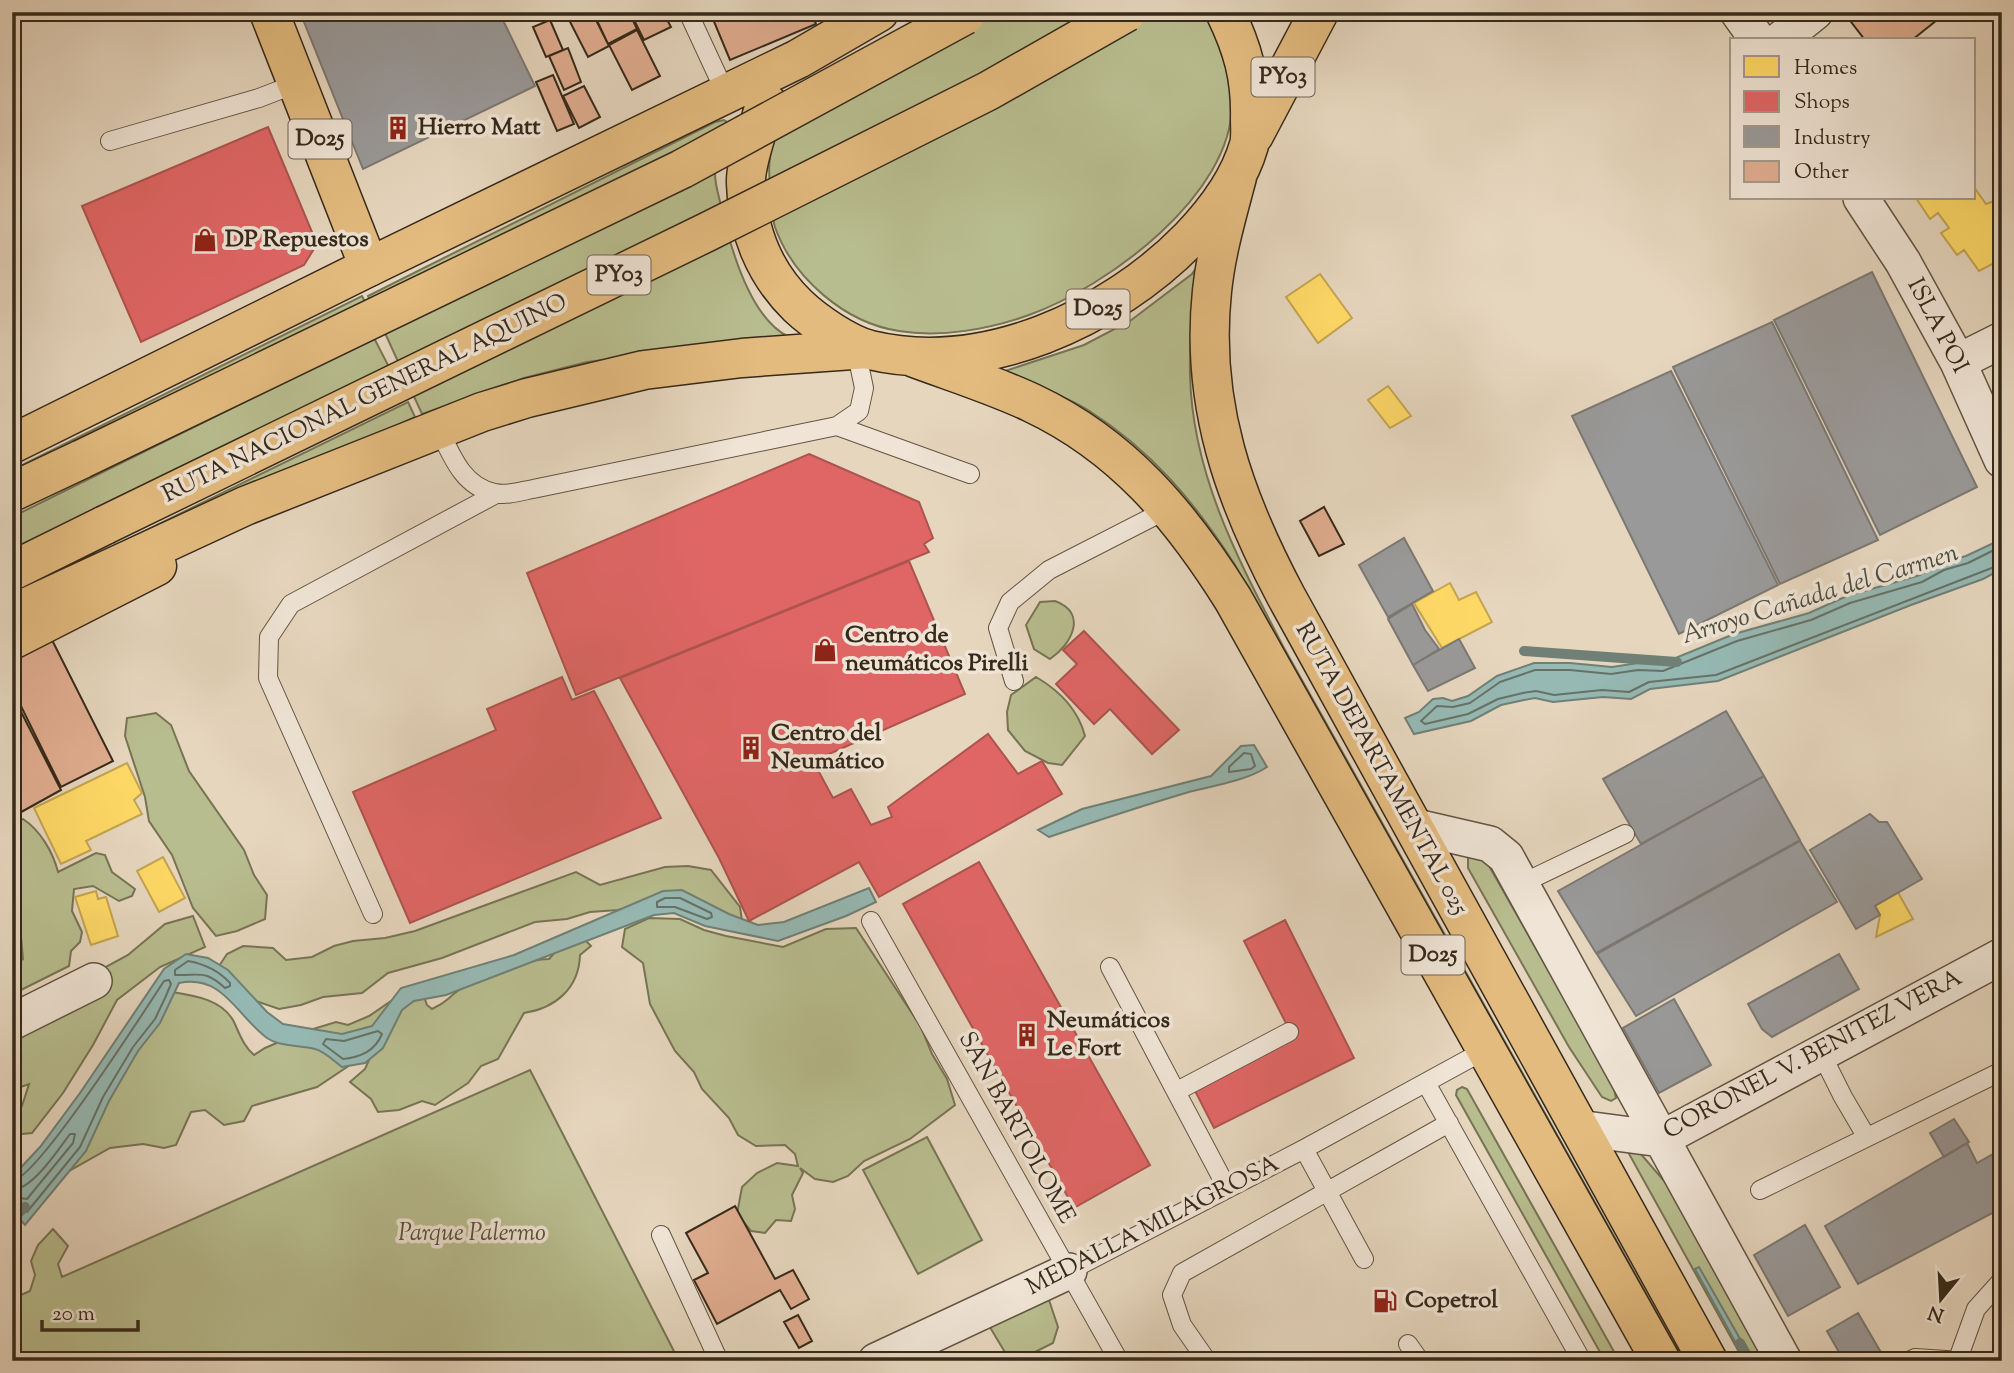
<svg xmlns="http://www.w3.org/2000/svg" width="2014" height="1373" font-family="'Sorts Mill Goudy',serif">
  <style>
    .green { fill: #b8bd8f; stroke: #777454; stroke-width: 2 }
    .water { fill: #96b9b4; stroke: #708076; stroke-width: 2 }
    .homes { fill: #ffd966; stroke: #c3a44f; stroke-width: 2 }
    .shops { fill: #e06666; stroke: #ad544f; stroke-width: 2 }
    .industry { fill: #999; stroke: #7b7873; stroke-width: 2 }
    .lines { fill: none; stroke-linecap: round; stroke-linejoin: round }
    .shore { stroke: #667267; stroke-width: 2 }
    .stream { stroke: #708076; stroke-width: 10 }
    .building { fill: #e0ad90; stroke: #362a1a; stroke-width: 2 }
    .lane-casing { stroke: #625543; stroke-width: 20 }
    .street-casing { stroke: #625543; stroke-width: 38 }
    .primary-casing { stroke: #362a1a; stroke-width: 41 }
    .highway-casing { stroke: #362a1a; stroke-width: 41 }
    .lane { stroke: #efe4d5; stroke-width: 18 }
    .street { stroke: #efe4d5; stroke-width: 35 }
    .primary { stroke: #e3bb7f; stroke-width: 38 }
    .highway { stroke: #e3bb7f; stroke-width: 38 }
    .highway-bridge-casing { stroke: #362a1a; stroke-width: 41; stroke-linecap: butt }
    .highway-bridge { stroke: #e3bb7f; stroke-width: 38 }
    .labels { text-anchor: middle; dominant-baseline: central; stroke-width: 7; stroke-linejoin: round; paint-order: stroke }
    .shield { fill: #efe4d5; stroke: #6e6252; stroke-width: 2 }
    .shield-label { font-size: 23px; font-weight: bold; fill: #362a1a }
    .poi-label { font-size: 24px; font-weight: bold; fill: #362a1a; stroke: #efe4d5; text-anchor: start }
    .street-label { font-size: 24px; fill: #362a1a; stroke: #efe4d5 }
    .park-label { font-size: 24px; font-style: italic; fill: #564f37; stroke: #efe4d5 }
    .water-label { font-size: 26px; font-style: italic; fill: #4e4e40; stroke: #efe4d5 }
  </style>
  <rect width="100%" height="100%" fill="#e6d6be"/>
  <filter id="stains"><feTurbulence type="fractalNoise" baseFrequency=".00286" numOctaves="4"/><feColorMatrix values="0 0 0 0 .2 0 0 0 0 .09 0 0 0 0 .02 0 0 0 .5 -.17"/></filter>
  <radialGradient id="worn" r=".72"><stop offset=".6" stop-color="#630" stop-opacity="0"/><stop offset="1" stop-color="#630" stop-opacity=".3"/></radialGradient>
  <path class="green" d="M932,12h275c14,30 25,58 25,91 1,92 -125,184 -203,212 -39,14 -88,23 -130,16 -54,-8 -106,-53 -124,-104 -3,-10 -3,-22 -4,-32 -3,-22 -3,-41 5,-62 4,-8 7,-22 13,-29 8,-9 25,-16 36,-23 35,-23 71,-46 107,-69z
    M724,120l3,2v5c-5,15 -11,31 -12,47 0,11 4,22 6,32 9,40 28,112 68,131l-202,25 -63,16 -102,36 -54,-118 347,-174z
    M1196,268c-2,35 -7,71 -6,106 2,101 49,187 94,274l400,713h-4l-445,-796c-41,-64 -83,-114 -147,-155 -26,-16 -56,-25 -83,-39l79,-26 46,-24 62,-47z
    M362,296l3,6 -353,172v-4z
    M374,338l15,29 -377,188v-38z
    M408,402l7,15 -403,187v-8z
    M1055,601c33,12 17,43 -5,58l-16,-10 -8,-24 14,-23z
    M1036,677c24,14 42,32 49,59l-23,29 -14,-2 -23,-12 -17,-21 -1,-18 4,-17z
    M156,713l15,12 18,46 55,79 10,25 13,20 -2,24 -28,12 -21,5 -23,-28 -21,-53 -23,-34 -4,-24 -20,-61 2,-18z
    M23,819c17,11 30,33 35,53l38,-19 9,2 7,17 23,17 -3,7 -13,5 -26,-15 -19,3 -2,22 10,21 -2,10 -9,9 -2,15 -54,27 -3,-3v-22l11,-9 -2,-22 -9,-22v-92z
    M1468,855l16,2 129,227 3,14 -5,3 -9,-4 -33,-50 -101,-179z
    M688,866l23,4 29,37 2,14 -103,-17 -21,6 -28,2 -23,7 -32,3 -93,36 -54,15 -26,20 -39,4 -22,8 -22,4 -26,-9 -34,-34 8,-12 16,-8 30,2 13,12 26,-3 22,-11 19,-5 32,-3 30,-7 161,-59 24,13 65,-18z
    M193,916l12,31 -45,20 -43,33 -24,45 -30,48 -31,40 -20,2v-26l10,-3 7,-22 -17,6v-72l116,-63 37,-31z
    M649,918l31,1 24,11 22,6 57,11 43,-18 30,-1 65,99 11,27 15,25 8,26 -45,34 -46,22 -16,15 -15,6 -18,-3 -15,-11 3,5 -11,22 3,14 -4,12 -15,-1 -11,13 -14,-2 -14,-17 5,-27 15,-14 20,-10 21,3 -3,-12 -10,-9 -29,1 -18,-11 -9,-17 -27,-29 -8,-17 -19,-21 -25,-47 -7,-41 -21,-16 3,-18z
    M584,939l7,7 -11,9c-1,33 -24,53 -56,58l-26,46 -17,7 -13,17 -33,22 -13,-4 -23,9 -21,2 -7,-13 -21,-17 15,-13 9,-20 -57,38 -65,19 -8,15 -20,4 -19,-15 -14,2 -15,33 -12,3 -21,-4 -33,4 -57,32 113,-189c24,4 56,7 68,31 6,13 9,23 20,33l11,-7 35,-15 36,-11 12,3 21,-9 25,-17 29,-5 4,11 5,4c13,-6 13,-8 23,-16 16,-13 73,-34 94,-34l9,-10z
    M530,1070l149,291h-667v-62l18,-8 5,-16 -4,-14 7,-16 15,-16 15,17 -10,18 4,13z
    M1462,1087l5,2 150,268v4h-12l-149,-266 1,-5z
    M927,1137l55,103 -64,34 -55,-104z
    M1634,1146l31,36 100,179h-21l-116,-209z
    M1045,1288l13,39 -5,16 -28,14 -19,-3 -21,-35z"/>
  <path class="water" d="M2002,539v30l-19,10 -72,26 -193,76 -68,8 -19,10 -28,-2 -50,5 -18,-4 -11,2 -23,5 -30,16 -57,13 -9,-16 14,-6 14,-13 10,-1 9,3 16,-5 29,-20 37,-13h36l42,4 26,-4 23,1 73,-30 75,-21 38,-17 73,-21 21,-12 25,-7z
    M1254,745l13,22c-19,13 -54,19 -78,25 -47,14 -93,29 -140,45l-11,-7 44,-21 129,-33 30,-30z
    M869,888l7,14 -30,14 -68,25 -73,-15 -31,-13 -20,2 -208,80 -32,6 -12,9 -19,38 -18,15 -23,4c-8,-6 -18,-16 -27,-18 -15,-4 -35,-2 -48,-11 -31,-23 -44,-64 -88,-55l-19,40 -22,28 -29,50 -23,50 -61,74 -13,-15v-33l28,-30 40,-54 84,-124 22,-15 22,4 20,12 39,42 16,12 59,10 30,-8 29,-38 113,-33 149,-64 19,-1 47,24 29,11 26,-3z
    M1699,1267l48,84 -5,3 -47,-85z"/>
  <path class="homes" d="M1974,187l12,17 8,-3 8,12v46l-23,12 -15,-21 -7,5 -16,-22 8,-5 -11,-15 -8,6 -14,-21h58z
    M1320,274l32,44 -34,25 -32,-46z
    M1388,386l23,30 -21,12 -22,-28z
    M1450,583l9,17 17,-8 16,30 -50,26 -28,-45z
    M127,763l15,30 -8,7 8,14 -56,27 5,9 -30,14 -27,-56z
    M163,857l22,41 -26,14 -22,-41z
    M1896,889l17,30 -37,18 4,-22 -5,-9z
    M96,891l2,8 8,-2 12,39 -27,9 -16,-48z"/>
  <path class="shops" d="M268,127l49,117 -13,21 -163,77 -59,-136z
    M809,454l110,48 14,36 -9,6 5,8 -353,143 -49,-122z
    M909,561l56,133 -152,67 20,37 18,-9 20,36 21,-8 -4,-10 100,-73 30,40 24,-13 20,33 -183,103 -20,-35 -110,59 -30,-63 -99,-180z
    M1084,631l95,99 -27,24 -42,-45 -16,15 -38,-40 21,-20 -14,-14z
    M562,677l10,23 22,-9 67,127 -251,105 -57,-131 143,-62 -9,-21z
    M979,862l171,303 -76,43 -171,-304z
    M1285,920l69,138 -140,70 -21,-41 100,-50 -49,-96z"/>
  <path class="industry" d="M300,12h199l36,74 -172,83z
    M1872,272l105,215 -97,48 -106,-215z
    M1772,322l106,218 -98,44 -107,-217z
    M1671,371l107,214 -99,49 -107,-218z
    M1404,538l29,53 -45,26 -29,-52z
    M1412,604l13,26 14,19 -26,16 -25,-46z
    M1459,639l16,29 -47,23 -15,-26z
    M1726,711l38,65 -123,68 -38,-65z
    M1764,776l36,64 -204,113 -38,-62z
    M1870,814l9,8h8l35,57 -47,27 5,9 -24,14 -46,-79z
    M1800,841l37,61 -201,114 -39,-62z
    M1839,954l20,35 -87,48 -10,-8 -14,-25z
    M1674,999l37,66 -52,28 -36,-65z
    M1954,1119l15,23 -25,15 -14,-24z
    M1967,1143l10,20 25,-14v59l-144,76 -33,-58z
    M1805,1225l35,62 -52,29 -34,-61z
    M1858,1313l28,48h-42l-17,-30z"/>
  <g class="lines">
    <path class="shore" d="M2002,546l-34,17 -24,7 -22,12 -72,21 -39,17 -74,21 -74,30 -25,-1 -27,4 -41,-4h-35l-35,12 -30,21 -17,4 -16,-1 -16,15 4,3 43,-10 30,-15 25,-6 13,-2 18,4 48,-5 27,2 20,-10 67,-7 286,-111
      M1244,753l7,1 4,12 -4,3 -22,3v-5z
      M665,898h15l31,15 1,4 -5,2 -32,-12h-18v-5z
      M188,961c17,3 30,9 42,22v3l-5,2c-21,-19 -25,-12 -50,-13v-5z
      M378,1031l4,3c-7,17 -21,23 -39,25l-20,-15 3,-5 18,2z
      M12,1181c25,-2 133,-171 152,-200l5,-1 2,4 -6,14 -10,21 -22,28 -30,50 -23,50 -53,65 -15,-6
      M12,1190c21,-1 46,-40 58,-56h5l-2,9 -46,56 -15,-2"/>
    <path class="stream" d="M1524,651l153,11
      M12,1219l13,-12
      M1740,1343l10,18"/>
  </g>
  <path class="building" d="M565,12h27l17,34 -21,11z
    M593,12h36l8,17 -29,15z
    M630,12h33l8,15 -27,13z
    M710,12h101l5,12 -86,36z
    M1848,12h99l-35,28h-47l-20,-26z
    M550,20l13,30 -17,7 -13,-30z
    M637,30l23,46 -28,14 -23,-45z
    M568,48l13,34 -17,8 -15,-34z
    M553,75l21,49 -17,7 -21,-49z
    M584,86l16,31 -21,11 -16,-32z
    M1324,507l20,37 -25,12 -19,-35z
    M51,638l62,123 -52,26 -49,-99v-31z
    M15,700l46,90 -47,26 -2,-4v-111z
    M735,1206l40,73 18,-9 16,29 -18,10 -11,-19 -63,34 -23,-44 14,-7 -22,-40z
    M798,1315l14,26 -13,7 -15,-26z"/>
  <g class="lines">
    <g class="lane-casing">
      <path id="lane" d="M688,12l38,82
        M110,141l149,-43 39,-15
        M837,426l133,48
        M439,429c12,26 24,58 56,64 11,3 27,-2 38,-4l304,-63 22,-15 5,-23 -8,-38
        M1014,681l-16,-53 12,-26 39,-32 121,-62
        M1521,884l104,-50
        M373,914l-105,-236 1,-41 22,-33 205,-110
        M871,921l248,440
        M1110,967l117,221
        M1821,1053l22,44 23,39
        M1426,1083l156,278
        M1177,1091l112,-59
        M1304,1149l60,110
        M1760,1190l242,-119
        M661,1235l58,126
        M1069,1271l235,-122 183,-100
        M1408,1344l12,17
        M1958,1359l18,-50 26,-29
        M1207,1361l-25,-36 -10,-30 10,-22 267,-150
        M1909,1361l6,-3 46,3"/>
    </g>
    <g class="street-casing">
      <path id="street" d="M1738,12l20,28
        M1780,40l35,-28
        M1861,198l42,64 55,100 44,98
        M1958,362l44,-22
        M1412,826l78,18 16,13 278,504
        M12,1022l82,-41
        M1578,1128l83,11 341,-183
        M876,1361l193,-90"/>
    </g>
    <g class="primary-casing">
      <path id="primary" d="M269,12l100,255
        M12,640l145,-74"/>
    </g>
    <g class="highway-casing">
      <path id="highway" d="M768,104l-5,7c-5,19 -18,54 -17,72 1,47 18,90 52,123 17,16 49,38 72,44 114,27 241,-31 320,-112 25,-26 49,-58 59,-93 2,-8 1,-18 1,-26 1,-41 -7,-70 -25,-107
        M1254,135l65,-123
        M1237,177c-10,38 -21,75 -25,114 -12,113 22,207 74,305l422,765
        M912,357c40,15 82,28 120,46 91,43 149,113 201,196l428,762
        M12,444l357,-177 429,-208 81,-47
        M12,492l70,-33
        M12,571l93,-46
        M12,614l233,-108 237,-94 45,-14 117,-28 98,-12 125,-9"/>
    </g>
    <use href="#lane" class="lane"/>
    <use href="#street" class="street"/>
    <use href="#primary" class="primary"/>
    <use href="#highway" class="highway"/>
    <g class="highway-bridge-casing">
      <path id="highway-bridge" d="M82,459l600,-290 283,-154
        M105,525l602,-293 281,-141 139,-79"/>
    </g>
    <use href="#highway-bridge" class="highway-bridge"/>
  </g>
  <defs>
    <g id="building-bare" transform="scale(1.89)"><path d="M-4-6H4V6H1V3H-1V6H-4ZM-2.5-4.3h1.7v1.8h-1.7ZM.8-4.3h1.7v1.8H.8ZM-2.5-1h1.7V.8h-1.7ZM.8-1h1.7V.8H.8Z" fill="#8f2418" stroke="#efe4d5" stroke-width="2.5" paint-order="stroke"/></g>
    <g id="shop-bare" transform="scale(1.89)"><path d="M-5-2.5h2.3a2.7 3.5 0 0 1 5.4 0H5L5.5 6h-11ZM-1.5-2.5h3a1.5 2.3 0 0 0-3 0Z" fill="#8f2418" stroke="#efe4d5" stroke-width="2.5" paint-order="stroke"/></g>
    <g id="fuel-bare" transform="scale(1.89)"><path d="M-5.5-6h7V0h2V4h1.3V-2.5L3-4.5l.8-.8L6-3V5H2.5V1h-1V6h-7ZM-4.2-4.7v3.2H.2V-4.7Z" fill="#8f2418" stroke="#efe4d5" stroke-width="2.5" paint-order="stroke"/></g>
  </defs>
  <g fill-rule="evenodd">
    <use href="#building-bare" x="398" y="128"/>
    <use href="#shop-bare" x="205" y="240"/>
    <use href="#shop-bare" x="825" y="650"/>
    <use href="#building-bare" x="751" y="748"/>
    <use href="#building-bare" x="1027" y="1035"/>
    <use href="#fuel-bare" x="1385" y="1301"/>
  </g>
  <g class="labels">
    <g class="shield">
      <rect x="1251.5" y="57.5" width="63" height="39" rx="5"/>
      <rect x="288.5" y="119.5" width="63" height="39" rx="5"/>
      <rect x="587.5" y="255.5" width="63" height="39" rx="5"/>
      <rect x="1066.5" y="289.5" width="63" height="39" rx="5"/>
      <rect x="1401.5" y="935.5" width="63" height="39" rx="5"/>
    </g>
    <g class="shield-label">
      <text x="1283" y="77">PY03</text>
      <text x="320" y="139">D025</text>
      <text x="619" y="275">PY03</text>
      <text x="1098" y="309">D025</text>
      <text x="1433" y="955">D025</text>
    </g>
    <g class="poi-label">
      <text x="418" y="128">Hierro Matt</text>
      <text x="225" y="240">DP Repuestos</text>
      <text x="845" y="636">Centro de<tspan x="845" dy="28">neumáticos Pirelli</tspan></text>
      <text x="771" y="734">Centro del<tspan x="771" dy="28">Neumático</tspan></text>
      <text x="1047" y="1021">Neumáticos<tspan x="1047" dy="28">Le Fort</tspan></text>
      <text x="1405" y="1301">Copetrol</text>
    </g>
    <g class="street-label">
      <text transform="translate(1937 326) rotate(62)">ISLA POI</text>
      <text transform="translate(365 399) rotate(-26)">RUTA NACIONAL GENERAL AQUINO</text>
      <text transform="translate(1381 769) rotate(61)">RUTA DEPARTAMENTAL 025</text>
      <text transform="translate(1813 1055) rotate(-28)">CORONEL V. BENITEZ VERA</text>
      <text transform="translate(1016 1128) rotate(61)">SAN BARTOLOME</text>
      <text transform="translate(1153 1226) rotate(-27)">MEDALLA MILAGROSA</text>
    </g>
    <g class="park-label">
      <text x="472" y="1234">Parque Palermo</text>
    </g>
    <g class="water-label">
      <text transform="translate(1820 595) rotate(-17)">Arroyo Cañada del Carmen</text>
    </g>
  </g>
  <rect width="2014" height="1373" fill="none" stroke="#e6d6be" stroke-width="42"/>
  <rect x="14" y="14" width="1986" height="1345" fill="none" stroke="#362a1a" stroke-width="3.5"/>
  <rect x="21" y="21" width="1972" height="1331" fill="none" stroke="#362a1a" stroke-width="2"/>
  <rect x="1730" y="38" width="245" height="161" fill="#efe4d5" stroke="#a59a8a" stroke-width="2"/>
  <rect x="1744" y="56" width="35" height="21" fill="#ffd966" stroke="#a59a8a" stroke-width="2"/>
  <text x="1794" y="74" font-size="21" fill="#362a1a">Homes</text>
  <rect x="1744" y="91" width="35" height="21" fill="#e06666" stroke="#a59a8a" stroke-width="2"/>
  <text x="1794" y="108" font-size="21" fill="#362a1a">Shops</text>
  <rect x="1744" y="126" width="35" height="21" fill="#999999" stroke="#a59a8a" stroke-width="2"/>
  <text x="1794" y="144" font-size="21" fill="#362a1a">Industry</text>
  <rect x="1744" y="161" width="35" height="21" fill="#e0ad90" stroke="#a59a8a" stroke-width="2"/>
  <text x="1794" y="178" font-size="21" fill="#362a1a">Other</text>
  <g transform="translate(1941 1299) rotate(198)" stroke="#efe4d5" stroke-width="5" paint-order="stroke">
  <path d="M0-5L12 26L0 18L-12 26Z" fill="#362a1a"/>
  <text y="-10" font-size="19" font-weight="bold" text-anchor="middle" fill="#362a1a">N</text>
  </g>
  <path d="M42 1320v10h96v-10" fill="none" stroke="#362a1a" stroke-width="3.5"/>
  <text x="52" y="1320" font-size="21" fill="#362a1a" stroke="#efe4d5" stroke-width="5" paint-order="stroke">20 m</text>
  <rect width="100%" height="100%" filter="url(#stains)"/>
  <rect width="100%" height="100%" fill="url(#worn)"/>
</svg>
